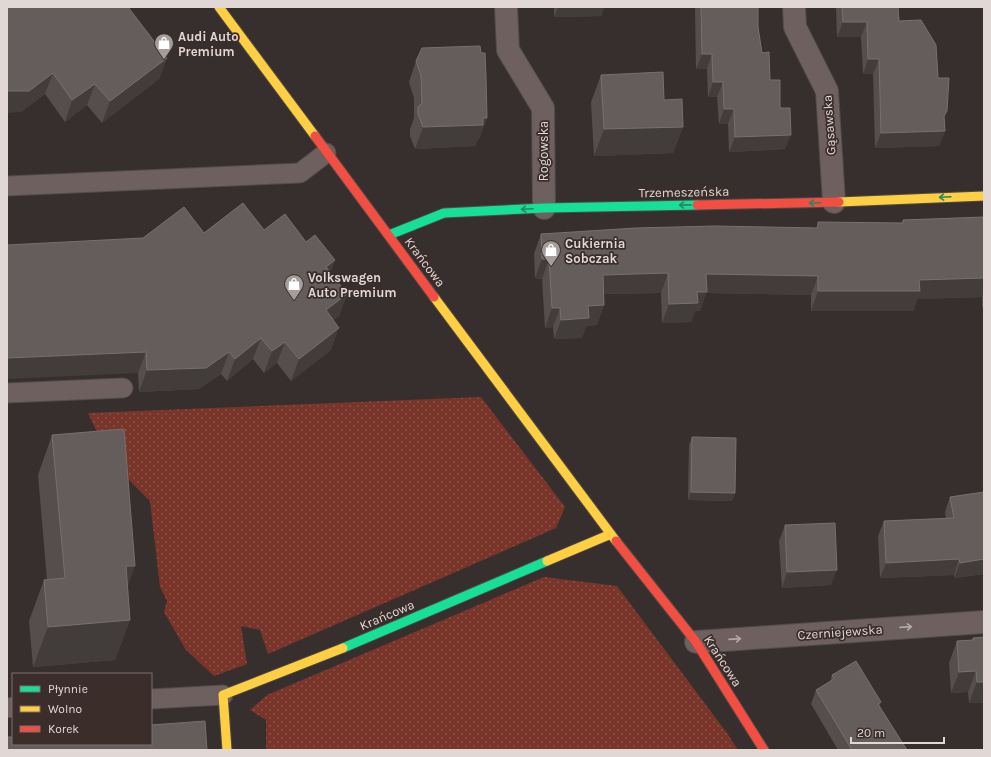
<svg xmlns="http://www.w3.org/2000/svg" width="991" height="757" font-family="Karla,sans-serif">
  <style>
    .grass { fill: url(#grass-dots) }
    .lines { fill: none; stroke-linecap: round; stroke-linejoin: round }
    .lane-casing { stroke: #514b4a; stroke-width: 21 }
    .street-casing { stroke: #514b4a; stroke-width: 24 }
    .fast-casing { stroke: #514b4a; stroke-width: 11 }
    .slow-casing { stroke: #514b4a; stroke-width: 11 }
    .jam-casing { stroke: #514b4a; stroke-width: 11 }
    .lane { stroke: #6d605e; stroke-width: 19 }
    .street { stroke: #6d605e; stroke-width: 22 }
    .fast { stroke: #16e098; stroke-width: 9 }
    .slow { stroke: #ffcf43; stroke-width: 9 }
    .jam { stroke: #f24e42; stroke-width: 9 }
    .wall { fill: #554e4d }
    .shaded-wall { fill: #423c3b }
    .building { fill: #645d5c; stroke: #77706f }
    .oneway { stroke: #288661 }
    .oneway2 { stroke: #b3a8a6 }
    .labels { text-anchor: middle; dominant-baseline: central; stroke-width: 3.5; stroke-linejoin: round; paint-order: stroke }
    .poi-label { font-size: 13px; font-weight: bold; fill: #e1d8d6; stroke: #3a2d2a; text-anchor: start }
    .street-label { font-size: 13px; fill: #e1d8d6; stroke: #3a2d2a }
  </style>
  <defs>
    <pattern id="grass-dots" width="8" height="8" patternUnits="userSpaceOnUse"><rect width="8" height="8" fill="#79352a"/><path d="M2 2h.1M6 6h.1" fill="none" stroke="#8c5248" stroke-width="1.8" stroke-linecap="round"/></pattern>
  </defs>
  <rect width="100%" height="100%" fill="#362f2e"/>
  <path class="grass" d="M481,397l84,110 -9,21 -288,126 -8,-24 -19,-4 6,38 -33,12 -28,-26 -22,-38 3,-11 -7,-14 -10,-86 -39,-39 -23,-49z
    M544,577l73,9 110,147 11,17h-472v-30l-16,-10 17,-15z"/>
  <g class="lines">
    <g class="lane-casing">
      <path id="lane" d="M7,186l293,-13 26,-20
        M7,393l116,-5
        M151,699l72,-4
        M7,708l6,-1"/>
    </g>
    <g class="street-casing">
      <path id="street" d="M506,7l2,43 35,58 1,100
        M794,7l1,20 32,64 7,111
        M696,642l288,-20"/>
    </g>
    <g class="fast-casing">
      <path id="fast" d="M389,235l55,-22 100,-5 153,-3
        M343,648l204,-87"/>
    </g>
    <g class="slow-casing">
      <path id="slow" d="M219,7l96,129
        M839,202l145,-6
        M434,297l182,244
        M547,561l64,-27
        M227,750l-4,-55 120,-47"/>
    </g>
    <g class="jam-casing">
      <path id="jam" d="M315,136l119,161
        M697,205l142,-3
        M616,541l80,101 68,108"/>
    </g>
    <use href="#lane" class="lane"/>
    <use href="#street" class="street"/>
    <use href="#fast" class="fast"/>
    <use href="#slow" class="slow"/>
    <use href="#jam" class="jam"/>
  </g>
  <path class="wall" d="M7,7l160,51 -8,21 -57,44 -15,-18 -22,17 -20,-28 -24,18z
    M554,7h50l-3,9 -47,1z
    M695,7h63v20l4,26 8,27 10,28 5,41 -56,3 -1,-28h-9l-2,-27h-9l-1,-28h-11z
    M836,7h62l1,14 39,57 6,41 1,12 -6,15 -64,2 -2,-74h-10l-2,-37h-24z
    M416,61l71,57 -8,21h-1l-3,7 -60,3 -5,-13v-7l4,-11v-20l-5,-16z
    M601,75l63,25 19,27 -10,26 -79,3 -3,-54z
    M984,217v91h-2v-11l-65,2 -4,12h-102v-16l-105,-2 -6,18h-5l-4,11 -29,1 -1,-30 -57,1v11l-7,20 -11,1 -4,12 -28,1 -1,-12 -8,1 -3,-49 -7,-1 -1,-24 7,-20 275,-6 2,-6 84,1 1,-3z
    M264,230l42,12 29,18 -5,13 17,21 -8,22 -6,4 -2,30 -40,31 -14,-18 -13,10 -11,-14 -26,22 -6,-7 -22,15 -60,3 -1,-19 5,-135z
    M52,435l75,152 3,33 -15,40 -82,7 -4,-46 15,-41h3l-9,-105z
    M692,437l43,56 -3,8 -44,-1 1,-55z
    M984,492v82l-30,4v-3l-74,3 -2,-42 6,-15 62,-2 -1,-7 5,-15z
    M785,525l46,60 -49,3 -3,-47z
    M984,637v66h-15l-1,-11 -17,1 -2,-30 8,-22 15,-1 1,-2z
    M832,675l49,27 -2,4 28,44h-69l-27,-46 5,-14 14,-8z"/>
  <path class="shaded-wall" d="M558,7h46l-3,9 -47,1z
    M843,22h24l-6,15h-24z
    M702,54h10l-5,15h-11z
    M167,58l-8,21 -57,44 8,-22z
    M868,59h11l-6,15h-10z
    M53,73l-8,21 -24,18 -14,1v-22z
    M713,82h10l-6,15h-9z
    M95,84l-8,21 -22,17 7,-22z
    M724,109h10l-6,15h-9z
    M483,118h4l-8,21h-1l-3,7 -60,3 8,-22z
    M683,127l-10,26 -79,3 10,-27z
    M945,131l-6,15 -64,2 6,-15z
    M791,135l-6,14 -56,3 6,-15z
    M542,259h7l-7,20 -7,-1z
    M335,260l-8,22 -1,-15z
    M668,273l-7,20 -65,1 7,-19z
    M706,274l112,2 -7,19 -105,-2 -6,18h-5l-4,11 -29,1 7,-19 28,-12z
    M984,278v12l-2,7 -65,2 -4,12h-102l7,-20 101,-11z
    M347,294l-8,22 -21,16 8,-22z
    M984,303v5h-2z
    M604,305l-7,20 -11,1 -4,12 -28,1 7,-19 27,-14z
    M552,308h8l-7,19 -8,1z
    M339,328l-8,22 -40,31 8,-22z
    M261,338l-8,21 -26,22 8,-22z
    M285,342l-8,21 -13,10 8,-22z
    M146,352l-8,21 -131,6v-21z
    M229,352l-8,22 -22,15 -60,3 8,-22z
    M691,492l44,1 -3,8 -44,-1z
    M959,559l-5,16 -74,3 6,-15z
    M984,559v15l-30,4 6,-15z
    M126,566h9l-14,40z
    M837,570l-6,15 -49,3 5,-16z
    M130,620l-15,40 -82,7 15,-40z
    M976,671l-8,21 -17,1 8,-21z
    M977,682h7v21h-15z"/>
  <path class="building" d="M7,7h121l39,51 -57,43 -15,-17 -23,16 -19,-27 -24,18h-22z
    M701,7h57v20l4,26 7,-1 1,28h10v28h10l1,27 -56,2 -1,-28h-10l-1,-27h-10l-1,-28h-10z
    M842,7h56l1,14 22,-1 15,25 2,33h11l-2,33 -3,5 1,15 -64,2 -2,-74h-11l-1,-37h-24z
    M480,46l1,7h4l1,24 1,41h-4v7l-60,2 -5,-13v-7l4,-4 -1,-27 -5,-15 6,-13z
    M663,72l1,28 18,-1 1,28 -79,2 -3,-54z
    M243,203l21,27 21,-16 21,28 9,-7 20,25 -9,7 21,27 -21,16 13,18 -40,31 -14,-17 -13,9 -11,-13 -26,21 -6,-7 -23,16 -59,2 -1,-18 -139,6v-113l136,-7 41,-31 20,26z
    M984,217v61l-65,2 1,11h-102v-15l-112,-2 1,18h-10l1,11 -29,1 -1,-31 -65,2 1,30 -16,1 1,12 -28,2 -1,-12h-8l-3,-49h-7l-1,-25 95,-6 79,-2 103,2v-6l85,1v-3z
    M124,429l11,137h-9l4,54 -82,7 -4,-47 21,-2 -13,-143z
    M692,437l44,1 -1,55 -44,-1z
    M984,492v67l-24,4 -1,-4 -73,4 -2,-42 70,-3 -4,-21z
    M835,523l2,47 -50,2 -2,-47z
    M984,637v45h-7l-1,-11 -17,1 -2,-31 16,-1v-2z
    M856,661l25,41 -3,2 29,46h-55l-36,-60 18,-11 -2,-4z
    M205,721l2,29h-199l-1,-13h6v7h138v-19z"/>
  <defs><path id="oneway-shaft" d="M-6 0H5M1.5-3L5.5 0L1.5 3" fill="none" stroke-width="1.6" stroke-linecap="round" stroke-linejoin="round"/></defs>
  <g class="oneway">
    <use href="#oneway-shaft" transform="translate(945 197) rotate(177)"/>
    <use href="#oneway-shaft" transform="translate(815 203) rotate(178)"/>
    <use href="#oneway-shaft" transform="translate(685 205) rotate(179)"/>
    <use href="#oneway-shaft" transform="translate(527 209) rotate(177)"/>
  </g>
  <g class="oneway2">
    <use href="#oneway-shaft" transform="translate(906 627) rotate(-4)"/>
    <use href="#oneway-shaft" transform="translate(735 639) rotate(-4)"/>
  </g>
  <defs>
    <g id="shop-pin" transform="scale(1)"><path d="M0 17L-7.5 6A9.5 9.5 0 1 1 7.5 6Z" fill="#a59d9b" stroke="#3a2d2a"/><path d="M-5-2.5h2.3a2.7 3.5 0 0 1 5.4 0H5L5.5 6h-11ZM-1.5-2.5h3a1.5 2.3 0 0 0-3 0Z" fill="#fff"/></g>
  </defs>
  <g fill-rule="evenodd">
    <use href="#shop-pin" x="164" y="43"/>
    <use href="#shop-pin" x="551" y="250"/>
    <use href="#shop-pin" x="294" y="284"/>
  </g>
  <g class="labels">
    <g class="poi-label">
      <text x="178" y="36">Audi Auto<tspan x="178" dy="15">Premium</tspan></text>
      <text x="565" y="243">Cukiernia<tspan x="565" dy="15">Sobczak</tspan></text>
      <text x="308" y="277">Volkswagen<tspan x="308" dy="15">Auto Premium</tspan></text>
    </g>
    <g class="street-label">
      <text transform="translate(829 125) rotate(-94)">Gąsawska</text>
      <text transform="translate(543 151) rotate(-90)">Rogowska</text>
      <text transform="translate(684 192) rotate(-1)">Trzemeszeńska</text>
      <text transform="translate(425 262) rotate(53)">Krańcowa</text>
      <text transform="translate(387 615) rotate(-23)">Krańcowa</text>
      <text transform="translate(840 632) rotate(-4)">Czerniejewska</text>
      <text transform="translate(723 661) rotate(57)">Krańcowa</text>
    </g>
  </g>
  <rect width="991" height="757" fill="none" stroke="#e1d8d6" stroke-width="16"/>
  <rect x="12" y="673" width="140" height="72" fill="#3a2d2a" stroke="#7d716f"/>
  <rect x="20" y="686" width="20" height="6" fill="#16e098" stroke="#7d716f"/>
  <text x="48" y="693" font-size="12" fill="#e1d8d6">Płynnie</text>
  <rect x="20" y="706" width="20" height="6" fill="#ffcf43" stroke="#7d716f"/>
  <text x="48" y="713" font-size="12" fill="#e1d8d6">Wolno</text>
  <rect x="20" y="726" width="20" height="6" fill="#f24e42" stroke="#7d716f"/>
  <text x="48" y="733" font-size="12" fill="#e1d8d6">Korek</text>
  <path d="M851 737v6h93v-6" fill="none" stroke="#e1d8d6" stroke-width="2"/>
  <text x="857" y="737" font-size="12" fill="#e1d8d6" stroke="#3a2d2a" stroke-width="3" paint-order="stroke">20 m</text>
</svg>
